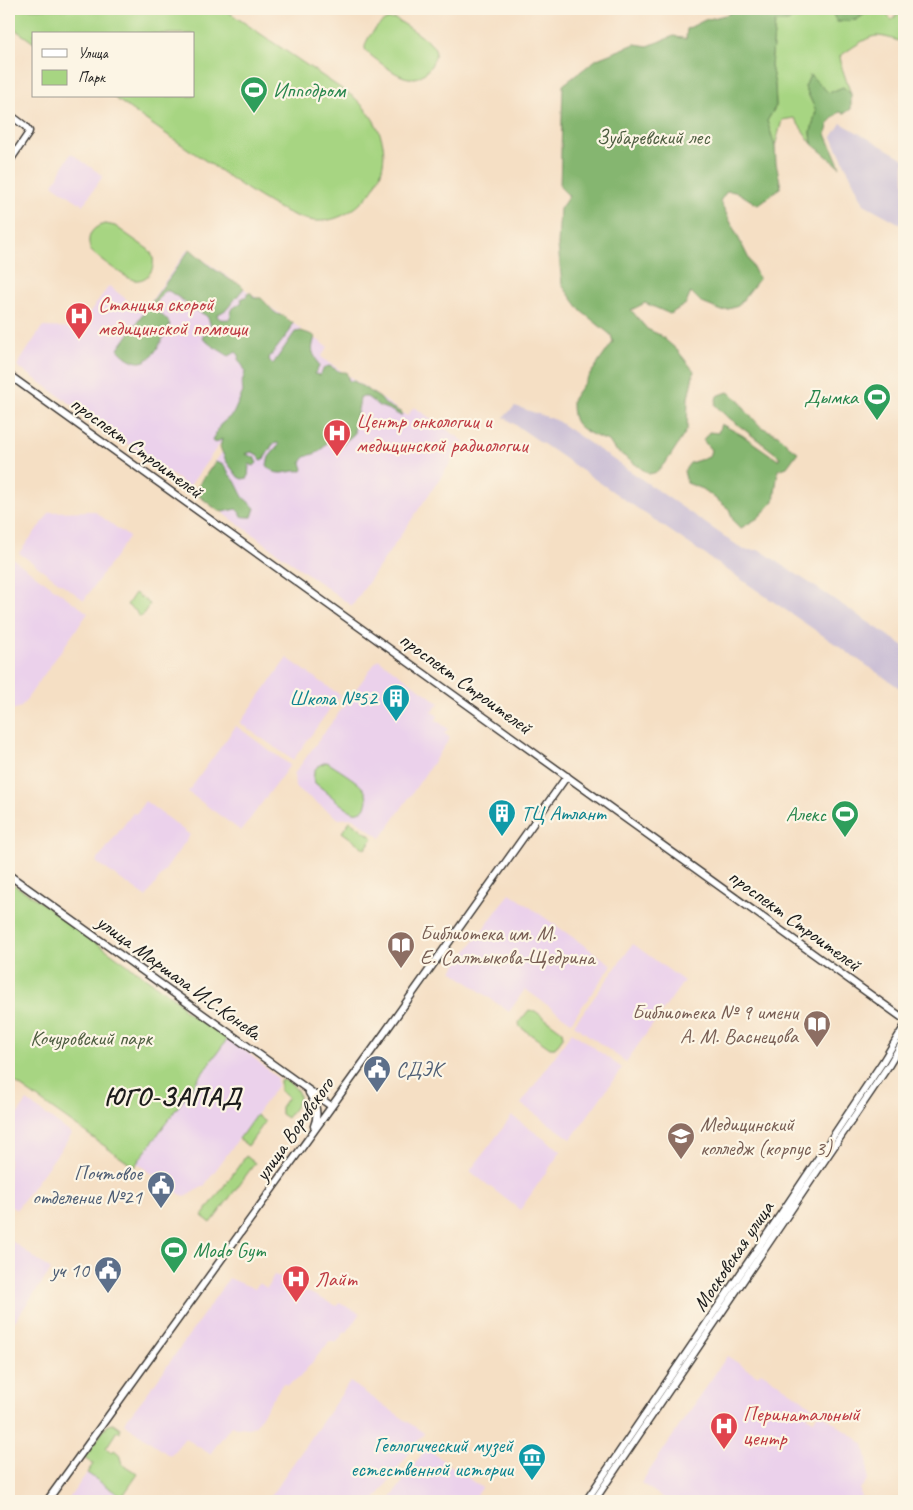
<svg xmlns="http://www.w3.org/2000/svg" width="913" height="1510" font-family="Caveat,sans-serif">
  <style>
    .built { fill: #ebd1eb }
    .industrial { fill: #cbbfd5 }
    .green { fill: #a7d582; stroke: #62784f }
    .forest { fill: #85b670; stroke: #506946 }
    .lines { fill: none; stroke-linecap: round; stroke-linejoin: round }
    .secondary-casing { stroke: #3d3935; stroke-width: 9 }
    .secondary { stroke: #fff; stroke-width: 6 }
    .labels { text-anchor: middle; dominant-baseline: central; stroke-width: 4.5; stroke-linejoin: round; paint-order: stroke }
    .leisure-label { font-size: 21px; fill: #27864d; stroke: #fcf5e5; text-anchor: start }
    .park-label { font-size: 21px; fill: #4d5d40; stroke: #fcf5e5 }
    .health-label { font-size: 21px; fill: #be3a42; stroke: #fcf5e5; text-anchor: start }
    .street-label { font-size: 21px; fill: #1c1c1c; stroke: #fcf5e5 }
    .culture-label { font-size: 21px; fill: #0d838f; stroke: #fcf5e5; text-anchor: end }
    .education-label { font-size: 21px; fill: #785e54; stroke: #fcf5e5; text-anchor: start }
    .service-label { font-size: 21px; fill: #4e5e75; stroke: #fcf5e5; text-anchor: end }
    .district-label { font-size: 26px; font-weight: bold; letter-spacing: 1px; fill: #1c1c1c; stroke: #fcf5e5 }
  </style>
  <rect width="100%" height="100%" fill="#fcf5e5"/>
  <filter id="ink" filterUnits="userSpaceOnUse"><feTurbulence type="fractalNoise" baseFrequency=".02" numOctaves="2"/><feDisplacementMap in="SourceGraphic" scale="10" xChannelSelector="R" yChannelSelector="G"/><feConvolveMatrix kernelMatrix="1 2 1 2 8 2 1 2 1" color-interpolation-filters="sRGB"/></filter>
  <filter id="wash" filterUnits="userSpaceOnUse"><feTurbulence type="fractalNoise" baseFrequency=".0096" numOctaves="4" result="noise"/><feDisplacementMap in="SourceGraphic" scale="20" xChannelSelector="R" yChannelSelector="G"/><feGaussianBlur stdDeviation="1.12" result="paint"/><feColorMatrix in="noise" values="0 0 0 0 0 0 0 0 0 0 0 0 0 0 0 0 0 1.4 0 .05"/><feComposite in="paint" operator="in"/></filter>
  <g filter="url(#wash)">
    <rect width="100%" height="100%" fill="#f5dfc4"/>
    <path class="built" d="M71,153l32,23 -20,29 -30,-20z
      M188,249l113,80 -112,158 -172,-121 25,-39 36,1 31,-42 34,26z
      M306,332l22,15 -7,10 86,59 7,-9 51,35 -113,164 -158,-114z
      M94,511l35,26 -45,63 -65,-47 31,-41z
      M9,556l79,57 -67,94 -12,4z
      M287,658l53,37 -47,65 -53,-37z
      M378,659l61,44 -7,9 6,4 -2,4 12,9 -4,4 6,5 -69,100 -28,-20 -14,1 -44,-32 -1,-13z
      M236,726l54,39 -49,66 -53,-39z
      M145,801l45,34 -44,62 -50,-35 37,-49 3,1z
      M510,893l102,72 -41,57 -46,-33 -16,23 -57,-41z
      M633,944l51,37 -58,81 -52,-37z
      M572,1032l50,36 -51,71 -50,-35z
      M228,1038l18,13 31,27v8l-73,100 -20,11 -47,-34z
      M27,1101l45,33 -56,76 -7,-5v-78z
      M512,1116l49,35 -41,59 -50,-39z
      M9,1239l42,31 -42,59z
      M274,1275l22,7 -1,4 42,20 2,-3 21,10 -13,19h-3l-7,10h-8l-30,36 -12,7 -4,-2 -28,43 -7,2 -17,-2 -21,28 -25,-16 -15,18 -46,-33 31,-40 74,-105 26,11 4,-6 8,5z
      M727,1356l31,20 3,-4 40,26 12,10 -6,9 6,4 6,-9 45,32 4,20v15l-8,10 1,12h-193l-27,-18z
      M350,1382l74,51 -50,68h-107z
      M426,1448l56,40 -9,13h-84z
      M87,1473l35,24 -3,4h-52z"/>
    <path class="industrial" d="M841,123l63,36v67l-40,-22 -32,-67z
      M515,406l41,14 188,130h16l144,96v45l-400,-274z"/>
    <path class="green" d="M9,9h215l131,89c20,19 34,43 27,71 -8,29 -37,54 -67,52 -31,-3 -81,-41 -106,-58 -33,-22 -65,-44 -97,-67h82v-62h-160v9l-25,-18z
      M799,9h31l8,13 18,-2 16,-11h8l12,11 8,-9v-2h4v34c-8,-3 -19,-7 -28,-7 -10,1 -27,14 -36,20l2,12 9,26 -8,-7 -14,6 -19,-17 -5,11 11,24 -5,21 1,12 -18,-26 -12,2 -7,26 -8,-25 9,-15 -1,-21 -4,-19 4,-44 24,-8z
      M395,19c7,3 38,24 40,30 2,5 -1,10 -3,15 -15,24 -32,13 -50,0 -6,-5 -12,-8 -17,-15 -1,-9 13,-25 21,-29 3,-1 6,0 9,-1z
      M106,224l9,2 34,24c10,12 2,32 -15,30 -7,-1 -37,-23 -43,-29 -6,-14 1,-25 15,-27z
      M135,593l15,11 -9,13 -4,-3 -1,-3 -9,-6z
      M327,762c9,6 29,18 35,25 11,12 2,32 -13,23 -12,-8 -23,-19 -34,-27 -4,-12 1,-18 12,-21z
      M350,821l23,17 -8,11 -23,-17z
      M9,882l20,12 149,107 7,10 17,12h4l22,15 -94,129 -125,-89z
      M529,1010l6,1 27,20 1,6 -8,11h-5l-30,-21 -1,-4 1,-2z
      M280,1080c5,0 7,1 11,4 16,13 5,21 -4,34l-6,-4v-7l7,-10 -8,-6z
      M256,1115l9,7 -17,24 -9,-7z
      M246,1156l9,7 -44,60 -9,-7z
      M113,1423l7,5v5l-3,-2 -11,17 6,4 2,-2 5,4 3,10 16,10 -16,23 -35,-24 6,-9 -9,-6 24,-34z"/>
    <path class="forest" d="M733,9h66v5l-11,8h-13l-4,44 4,19 1,21 -9,15 8,25 1,17 5,24 -23,18 -21,-13 -10,-1 -7,10 39,78 -21,27 -16,5 -20,-8 -11,-11 -5,12 -16,10 -25,-11 -14,7 16,19 13,6 17,15 17,21 -6,27 -1,32 -18,28 -12,14 -8,2 -35,-25 -5,-8c-8,-2 -27,-10 -32,-17 -5,-6 -5,-16 -5,-24l41,-58 -2,-7 -30,-24 -19,-26 -4,-40 2,-36 9,-13 -9,-9 3,-102 34,-26 38,-15 13,2 26,-10 12,3 1,-10 18,-9 24,-6z
      M830,9h42l-16,11 -19,2z
      M810,75l19,18 14,-6 8,7v15l-6,4 -6,-1 -10,10 -3,12 14,33 -28,-23 -1,-12 5,-21 -11,-24z
      M190,249l21,18 21,14 8,3 4,4 -17,21 -10,6c2,6 7,4 13,4l2,-10 10,-7 -1,-3 6,-3v-3h4l3,5h7c8,7 12,17 23,18l6,6h3l-3,9 -21,27 1,4 3,2 22,-32 6,-1 12,4 2,2c-6,18 0,15 4,30l-5,7 6,1 4,-7 5,-2c6,2 9,7 17,6l3,9h5l26,17 5,6 17,9 -1,3 -11,-6 -11,-4 -12,-9h-7c-1,13 -6,24 -6,37l-14,12 -3,-1 3,-16 -3,-2 -4,1c-3,8 -6,16 -12,22 -9,7 -16,3 -20,13l2,6 -1,2c-14,-2 -25,9 -35,-6l2,-8 10,-12 -1,-2 -5,1 -9,15 -3,1 -3,-5 -6,-3 -7,2 9,3 3,6 -3,3 -5,-2 -1,14 -6,1 -4,-2 -12,-16 -6,-14 2,-8 -7,4 -3,-2 8,-16 13,-11 10,-22 -1,-9 3,-11 -1,-4 -6,-9 1,-4 -3,-3 -7,4 -18,-11 -9,-7 2,-3 8,-5c-3,-8 -2,-14 -11,-17l-32,-22h-5l-11,17c6,6 14,9 17,17 -8,12 -17,43 -36,36 -6,-2 -12,-7 -16,-12z
      M728,392l11,8 7,11 15,16 17,8 12,12 8,5 -11,15 -9,3 -4,31 -16,17 -17,10 -7,-6 -5,-13 -26,-20 -16,-6 -3,-12 6,-8 19,-6 2,-7 -8,-10 6,-8 9,1 3,-9 21,11 36,25 2,-3 -56,-43 -9,-9 2,-9z
      M215,462l9,3 5,9 6,7 8,16 12,11 -3,9c-15,0 -8,-1 -16,-8l-13,3 -6,-2 -23,-18z"/>
  </g>
  <g filter="url(#ink)">
    <g class="lines">
      <g class="secondary-casing">
        <path id="secondary" d="M9,114l16,12 4,5 -1,3 -19,28
          M9,375l895,644
          M9,875l322,231
          M309,1093c7,10 10,21 5,33
          M47,1501l331,-459 189,-266
          M586,1501l201,-296 95,-142 22,-36
          M594,1501l295,-436 12,-20 3,-8"/>
      </g>
      <use href="#secondary" class="secondary"/>
    </g>
  </g>
  <defs>
    <g id="stadium-pin" transform="scale(1.4375)"><path d="M0 17L-7.5 6A9.5 9.5 0 1 1 7.5 6Z" fill="#2e9e5b" stroke="#fcf5e5"/><path d="M0-5a6.5 5 0 1 0 0 10a6.5 5 0 1 0 0-10ZM-3.5-1.8h7v3.6h-7Z" fill="#fff"/></g>
    <g id="hospital-pin" transform="scale(1.4375)"><path d="M0 17L-7.5 6A9.5 9.5 0 1 1 7.5 6Z" fill="#e0444e" stroke="#fcf5e5"/><path d="M-5-5h3v3.5h4V-5h3V5h-3V1.5h-4V5h-3Z" fill="#fff"/></g>
    <g id="building-pin" transform="scale(1.4375)"><path d="M0 17L-7.5 6A9.5 9.5 0 1 1 7.5 6Z" fill="#0f9aa8" stroke="#fcf5e5"/><path d="M-4-6H4V6H1V3H-1V6H-4ZM-2.5-4.3h1.7v1.8h-1.7ZM.8-4.3h1.7v1.8H.8ZM-2.5-1h1.7V.8h-1.7ZM.8-1h1.7V.8H.8Z" fill="#fff"/></g>
    <g id="library-pin" transform="scale(1.4375)"><path d="M0 17L-7.5 6A9.5 9.5 0 1 1 7.5 6Z" fill="#8d6e63" stroke="#fcf5e5"/><path d="M-6-4Q-3-5.5-.7-3.5V5Q-3 3-6 4ZM6-4Q3-5.5 .7-3.5V5Q3 3 6 4Z" fill="#fff"/></g>
    <g id="civic-pin" transform="scale(1.4375)"><path d="M0 17L-7.5 6A9.5 9.5 0 1 1 7.5 6Z" fill="#5c6f8a" stroke="#fcf5e5"/><path d="M-.6-6.5H3V-4.5H.6V-3L4-1V1h2V6H-6V1h2V-1L-.6-3ZM-1.2 2.5V6h2.4V2.5Z" fill="#fff"/></g>
    <g id="university-pin" transform="scale(1.4375)"><path d="M0 17L-7.5 6A9.5 9.5 0 1 1 7.5 6Z" fill="#8d6e63" stroke="#fcf5e5"/><path d="M0-5L7-2L0 1L-7-2ZM-4 1L0 2.5L4 1V4Q0 6-4 4Z" fill="#fff"/></g>
    <g id="museum-pin" transform="scale(1.4375)"><path d="M0 17L-7.5 6A9.5 9.5 0 1 1 7.5 6Z" fill="#0f9aa8" stroke="#fcf5e5"/><path d="M0-6L6-3V-2H-6V-3ZM-5-1h2V3h-2ZM-1-1h2V3h-2ZM3-1h2V3H3ZM-6 4H6V6H-6Z" fill="#fff"/></g>
  </defs>
  <g fill-rule="evenodd">
    <use href="#stadium-pin" x="254" y="90"/>
    <use href="#hospital-pin" x="79" y="316"/>
    <use href="#stadium-pin" x="877" y="397"/>
    <use href="#hospital-pin" x="337" y="433"/>
    <use href="#building-pin" x="396" y="698"/>
    <use href="#building-pin" x="502" y="813"/>
    <use href="#stadium-pin" x="845" y="814"/>
    <use href="#library-pin" x="401" y="945"/>
    <use href="#library-pin" x="817" y="1024"/>
    <use href="#civic-pin" x="377" y="1069"/>
    <use href="#university-pin" x="681" y="1136"/>
    <use href="#civic-pin" x="161" y="1185"/>
    <use href="#stadium-pin" x="174" y="1250"/>
    <use href="#civic-pin" x="108" y="1270"/>
    <use href="#hospital-pin" x="296" y="1279"/>
    <use href="#hospital-pin" x="724" y="1426"/>
    <use href="#museum-pin" x="532" y="1457"/>
  </g>
  <g class="labels">
    <g class="leisure-label">
      <text x="273" y="90">Ипподром</text>
      <text x="858" y="397" text-anchor="end">Дымка</text>
      <text x="826" y="814" text-anchor="end">Алекс</text>
      <text x="193" y="1250">Modo Gym</text>
    </g>
    <g class="park-label">
      <text x="653" y="137">Зубаревский лес</text>
      <text x="91" y="1038">Кочуровский парк</text>
    </g>
    <g class="health-label">
      <text x="98" y="304">Станция скорой<tspan x="98" dy="24">медицинской помощи</tspan></text>
      <text x="356" y="421">Центр онкологии и<tspan x="356" dy="24">медицинской радиологии</tspan></text>
      <text x="315" y="1279">Лайт</text>
      <text x="743" y="1414">Перинатальный<tspan x="743" dy="24">центр</tspan></text>
    </g>
    <g class="street-label">
      <text transform="translate(137 447) rotate(36)">проспект Строителей</text>
      <text transform="translate(466 683) rotate(36)">проспект Строителей</text>
      <text transform="translate(795 920) rotate(36)">проспект Строителей</text>
      <text transform="translate(179 977) rotate(36)">улица Маршала И.С.Конева</text>
      <text transform="translate(294 1129) rotate(-55)">улица Воровского</text>
      <text transform="translate(733 1256) rotate(-56)">Московская улица</text>
    </g>
    <g class="culture-label">
      <text x="377" y="698">Школа №52</text>
      <text x="521" y="813" text-anchor="start">ТЦ Атлант</text>
      <text x="513" y="1445">Геологический музей<tspan x="513" dy="24">естественной истории</tspan></text>
    </g>
    <g class="education-label">
      <text x="420" y="933">Библиотека им. М.<tspan x="420" dy="24">Е. Салтыкова-Щедрина</tspan></text>
      <text x="798" y="1012" text-anchor="end">Библиотека № 9 имени<tspan x="798" dy="24">А. М. Васнецова</tspan></text>
      <text x="700" y="1124">Медицинский<tspan x="700" dy="24">колледж (корпус 3)</tspan></text>
    </g>
    <g class="service-label">
      <text x="396" y="1069" text-anchor="start">СДЭК</text>
      <text x="142" y="1173">Почтовое<tspan x="142" dy="24">отделение №21</tspan></text>
      <text x="89" y="1270">уч 10</text>
    </g>
    <g class="district-label">
      <text x="173" y="1096">ЮГО-ЗАПАД</text>
    </g>
  </g>
  <rect width="913" height="1510" fill="none" stroke="#fcf5e5" stroke-width="30"/>
  <rect x="32" y="32" width="162" height="65" fill="#fcf5e5" stroke="#a29e95"/>
  <rect x="42" y="49" width="25" height="8" fill="#ffffff" stroke="#a29e95"/>
  <text x="78" y="58" font-size="15" fill="#1c1c1c">Улица</text>
  <rect x="42" y="70" width="25" height="15" fill="#a7d582" stroke="#a29e95"/>
  <text x="78" y="82" font-size="15" fill="#1c1c1c">Парк</text>
</svg>
